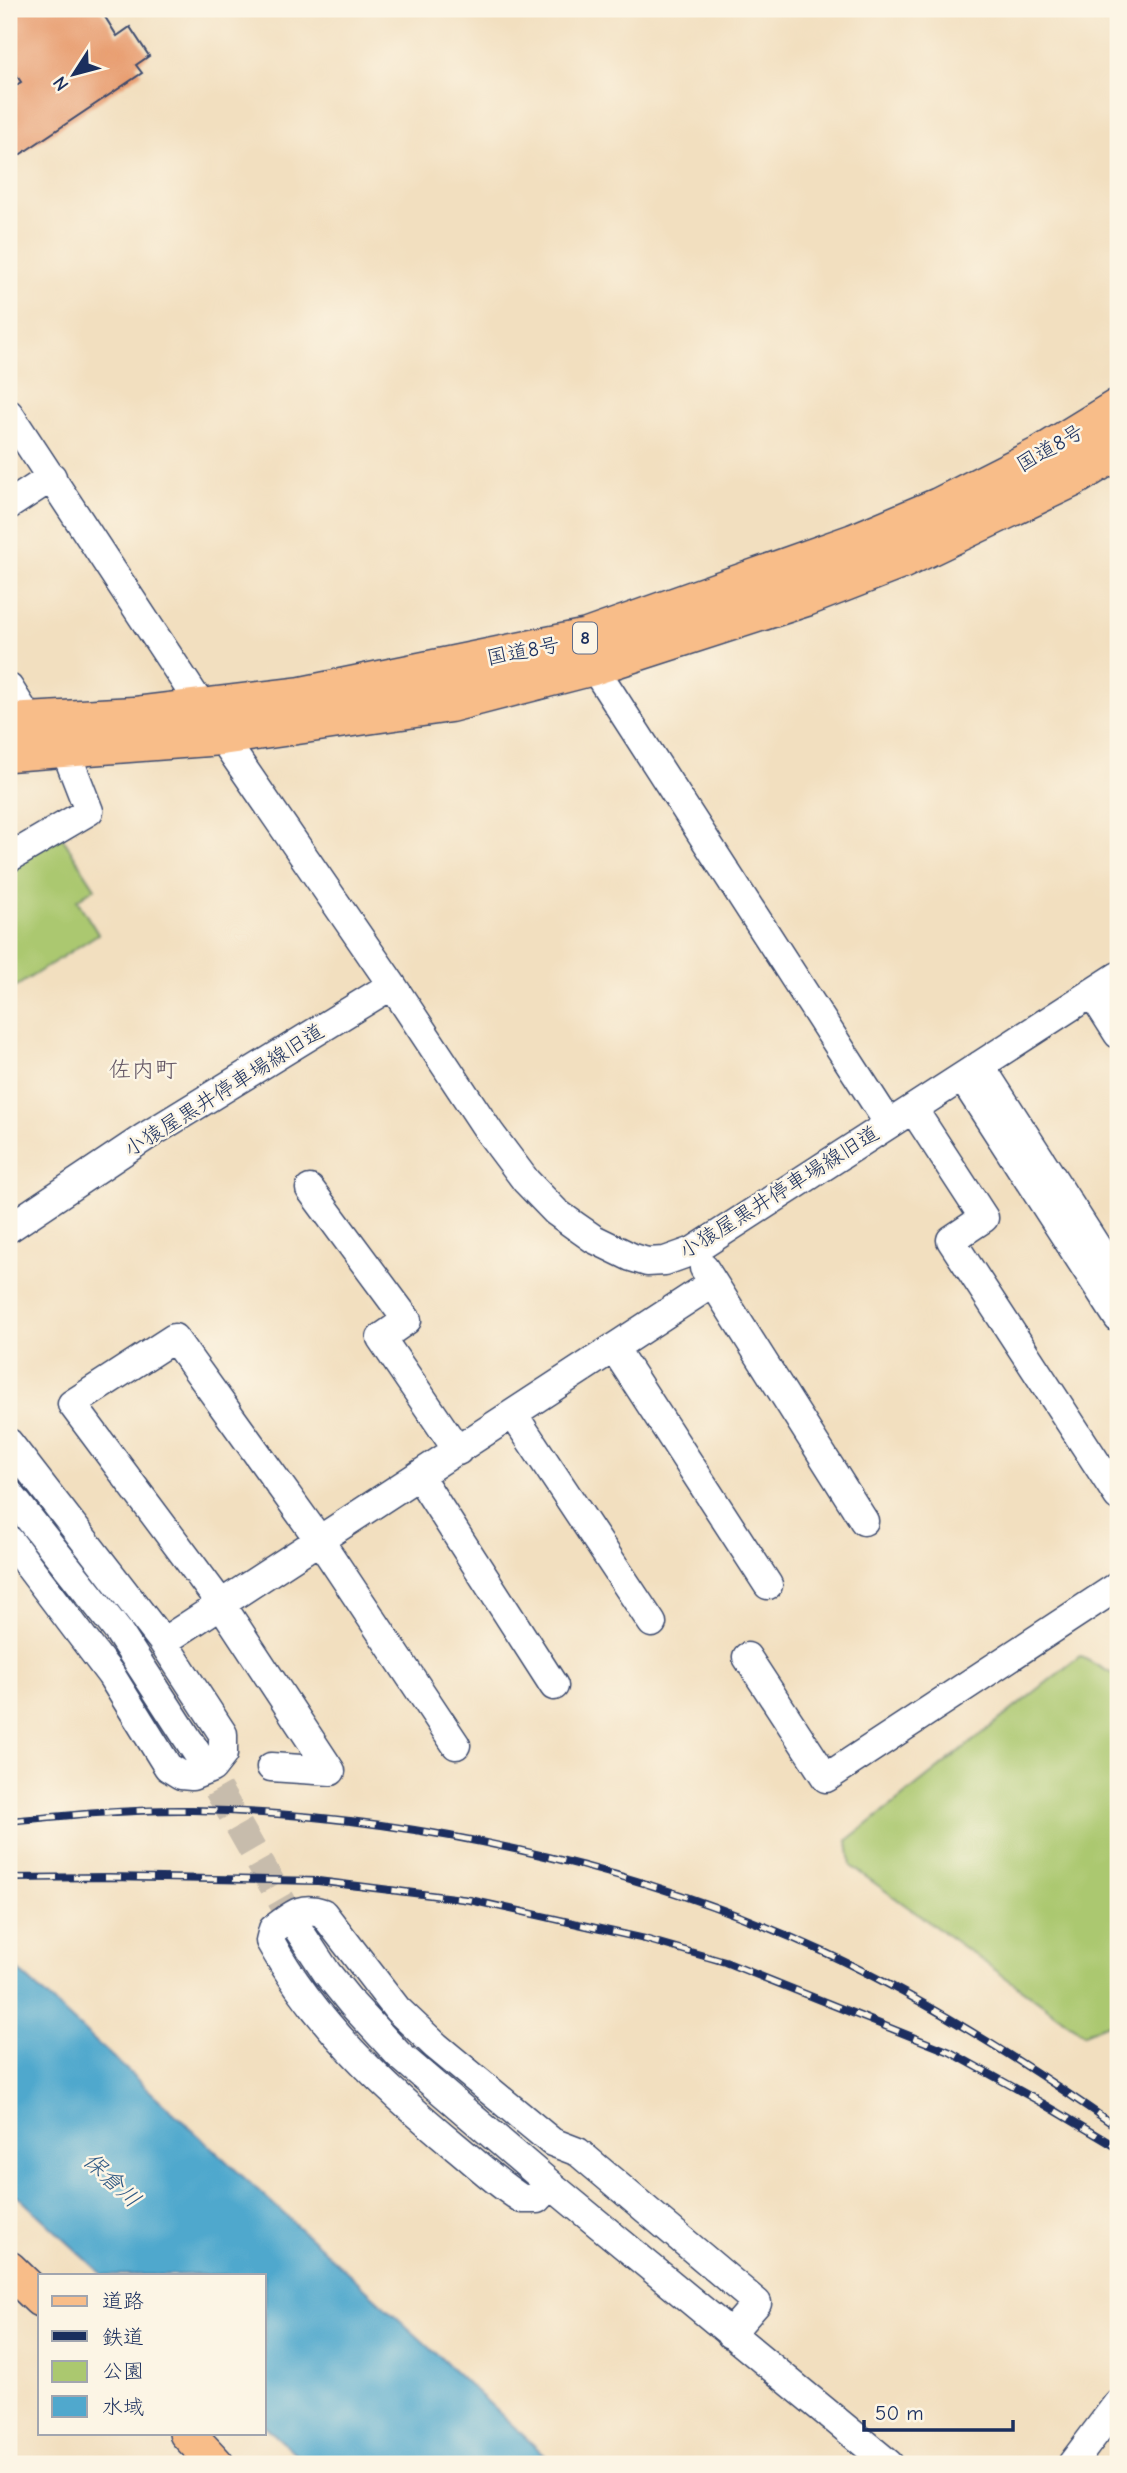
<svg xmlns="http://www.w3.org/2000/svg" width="1127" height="2473" font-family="'Comic Neue','Klee One',sans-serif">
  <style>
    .green { fill: #abc86f; stroke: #637c66; stroke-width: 2 }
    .water { fill: #50a8cd; stroke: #366c96; stroke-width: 2 }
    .building { fill: #e89e71 }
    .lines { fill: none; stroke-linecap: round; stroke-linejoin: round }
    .minor-tunnel { stroke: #c7bcac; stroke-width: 28; stroke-dasharray: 28 14; stroke-linecap: butt }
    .minor-casing { stroke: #3b496d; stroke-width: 31 }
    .major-casing { stroke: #3b496d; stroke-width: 38 }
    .highway-casing { stroke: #3b496d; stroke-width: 41 }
    .minor { stroke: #fff; stroke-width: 28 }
    .major { stroke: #f8bd89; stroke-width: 35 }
    .highway { stroke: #f8bd89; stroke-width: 38 }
    .rail-casing { stroke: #1b2f5e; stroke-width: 8 }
    .rail { stroke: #fcf5e5; stroke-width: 5; stroke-dasharray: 16; stroke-linecap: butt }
    .labels { text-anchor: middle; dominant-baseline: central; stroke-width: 5; stroke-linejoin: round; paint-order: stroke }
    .shield { fill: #fcf5e5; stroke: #5e6a86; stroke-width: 2 }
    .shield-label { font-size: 19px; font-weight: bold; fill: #1b2f5e }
    .street-label { font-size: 21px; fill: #1b2f5e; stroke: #fcf5e5 }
    .neighbourhood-label { font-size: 23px; fill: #635665; stroke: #fcf5e5 }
    .water-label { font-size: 23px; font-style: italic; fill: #2e5985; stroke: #fcf5e5 }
  </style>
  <rect width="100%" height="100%" fill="#fcf5e5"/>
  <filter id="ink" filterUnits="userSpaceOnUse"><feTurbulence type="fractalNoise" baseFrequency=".0143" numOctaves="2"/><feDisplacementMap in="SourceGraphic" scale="14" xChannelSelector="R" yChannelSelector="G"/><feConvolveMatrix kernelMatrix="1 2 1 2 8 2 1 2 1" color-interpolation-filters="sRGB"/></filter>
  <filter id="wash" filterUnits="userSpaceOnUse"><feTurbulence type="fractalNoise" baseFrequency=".00686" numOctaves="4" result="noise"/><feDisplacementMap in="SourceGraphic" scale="28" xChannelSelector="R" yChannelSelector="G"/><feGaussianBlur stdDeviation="1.57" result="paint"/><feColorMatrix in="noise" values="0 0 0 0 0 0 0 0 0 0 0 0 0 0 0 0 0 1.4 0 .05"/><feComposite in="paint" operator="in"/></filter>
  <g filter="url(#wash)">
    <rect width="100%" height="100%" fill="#f2dfbf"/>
    <path class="green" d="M62,837l33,51 -18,12 21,34 -89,57v-123z
      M1080,1656l38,21v343l-34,14 -233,-168 -3,-26z"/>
    <path class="water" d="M9,1962l419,384 126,118h-247l-43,-39v-150h-161l-94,-87z"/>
    <g id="blocks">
      <path class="building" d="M9,9h91l17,27 13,-9 19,29 -13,9 6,8 -133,89v-72l12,-8 -12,-18z"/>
    </g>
  </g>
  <g filter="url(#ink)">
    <use href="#blocks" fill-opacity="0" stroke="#3b496d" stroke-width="2"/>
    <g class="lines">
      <path class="minor-tunnel" d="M197,1753l99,173"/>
      <g class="minor-casing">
        <path id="minor" d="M9,414l212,322 171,249 98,148 36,48 30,31 18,13 20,14 37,18 16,5 18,-1 28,-10 425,-275
          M9,505l43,-28
          M593,666l296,458
          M9,688l21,33
          M9,858l80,-47 -24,-62
          M1092,993l26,41
          M980,1065l138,215
          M962,1077l156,241
          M913,1109l71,109 -33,22 167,256
          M310,1189l97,131 -26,18 77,113
          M9,1228l136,-91 247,-152
          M704,1268l160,253
          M614,1348l154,237
          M513,1414l139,209
          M9,1443l154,199 60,92v20l-11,14 -20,8 -11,-1 -13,-8 -57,-92 -102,-135
          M419,1476l135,210
          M9,1493l109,138 79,122
          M163,1642l550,-359
          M747,1657l79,121 292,-192
          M271,1767l60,4 -110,-167 -149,-200 102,-66 146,203 136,204
          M296,1926l31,47 25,31 46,50 153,131 338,279
          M551,2185l-13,14h-16c-24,-15 -45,-35 -67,-53 -70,-58 -141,-124 -185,-205l3,-12c19,-13 26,-24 50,-16l74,96 39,37 116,96 26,10 179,151 -27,31
          M1072,2464l46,-61"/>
      </g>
      <g class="major-casing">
        <path id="major" d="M9,2269l31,30
          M187,2433l29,31"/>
      </g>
      <g class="highway-casing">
        <path id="highway" d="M9,723l125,-7 167,-20 286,-58 267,-95 85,-36 101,-51 78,-48
          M9,752l212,-16 229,-33 143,-37 213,-69 95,-37 171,-82 46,-28"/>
      </g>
      <use href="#minor" class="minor"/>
      <use href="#major" class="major"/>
      <use href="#highway" class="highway"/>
      <g class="rail-casing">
        <path id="rail" d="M9,1821c60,-6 122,-12 183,-11 211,4 440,53 632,142 102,48 202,111 294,176
          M9,1878l100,-1 209,4 152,19 175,39 80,23 225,90 94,52 74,44"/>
      </g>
      <use href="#rail" class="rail"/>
    </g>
  </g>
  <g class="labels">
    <rect class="shield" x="573" y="622.5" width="24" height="31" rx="5"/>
    <g class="shield-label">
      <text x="585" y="638">8</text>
    </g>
    <g class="street-label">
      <text transform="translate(1050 448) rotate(-30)">国道8号</text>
      <text transform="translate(523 651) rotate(-11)">国道8号</text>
      <text transform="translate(224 1090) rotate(-32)">小猿屋黒井停車場線旧道</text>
      <text transform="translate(779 1192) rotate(-32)">小猿屋黒井停車場線旧道</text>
    </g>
    <g class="neighbourhood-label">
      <text x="143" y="1069">佐内町</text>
    </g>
    <g class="water-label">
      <text transform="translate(112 2180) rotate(43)">保倉川</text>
    </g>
  </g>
  <rect width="1127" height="2473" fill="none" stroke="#fcf5e5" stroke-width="35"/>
  <rect x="38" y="2274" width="228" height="161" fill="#fcf5e5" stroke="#a2a6af" stroke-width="2"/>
  <rect x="52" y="2296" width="35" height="10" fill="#f8bd89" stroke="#a2a6af" stroke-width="2"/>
  <text x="102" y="2308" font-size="21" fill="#1b2f5e">道路</text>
  <rect x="52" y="2331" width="35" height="10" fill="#1b2f5e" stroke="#a2a6af" stroke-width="2"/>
  <text x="102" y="2344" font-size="21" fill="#1b2f5e">鉄道</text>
  <rect x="52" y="2361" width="35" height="21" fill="#abc86f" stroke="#a2a6af" stroke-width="2"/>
  <text x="102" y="2378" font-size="21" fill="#1b2f5e">公園</text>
  <rect x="52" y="2396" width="35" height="21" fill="#50a8cd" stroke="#a2a6af" stroke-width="2"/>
  <text x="102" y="2414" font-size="21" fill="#1b2f5e">水域</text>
  <g transform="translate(74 74) rotate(234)" stroke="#fcf5e5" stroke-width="5" paint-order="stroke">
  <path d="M0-5L12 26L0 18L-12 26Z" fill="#1b2f5e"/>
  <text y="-10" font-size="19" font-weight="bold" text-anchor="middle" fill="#1b2f5e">N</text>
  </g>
  <path d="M864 2420v10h149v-10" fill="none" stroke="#1b2f5e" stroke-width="3.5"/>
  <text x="875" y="2420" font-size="21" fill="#1b2f5e" stroke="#fcf5e5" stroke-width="5" paint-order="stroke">50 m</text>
</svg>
